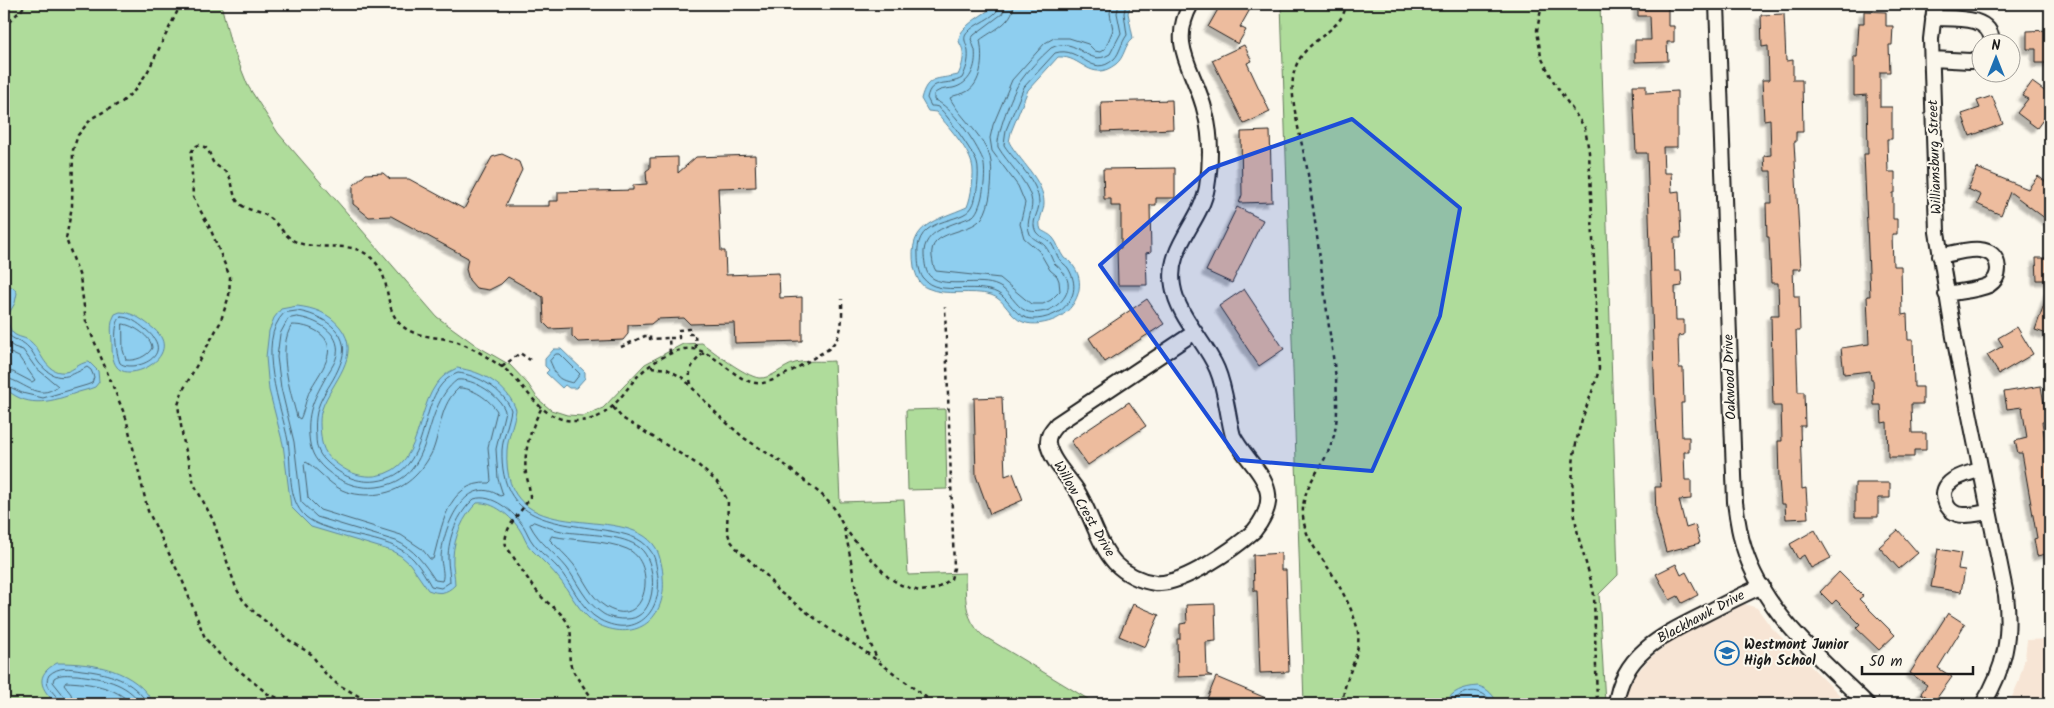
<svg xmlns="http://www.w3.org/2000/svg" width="2054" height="708" font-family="Kalam,sans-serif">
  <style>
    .built { fill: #f7e5d5 }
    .green { fill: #afdc9b; stroke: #667c5c }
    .water { fill: #8eceef; stroke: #60879b }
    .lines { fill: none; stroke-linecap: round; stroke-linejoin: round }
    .shore { stroke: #4a6370; stroke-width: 1 }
    .building { fill: #edbc9e; stroke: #1c1c1c; filter: url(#shadow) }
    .minor-casing { stroke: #1c1c1c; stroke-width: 18 }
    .path { stroke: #1c1c1c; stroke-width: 2.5; stroke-dasharray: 4 4; stroke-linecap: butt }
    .minor { stroke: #fbf7ec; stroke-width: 14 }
    .marked { fill: #1d4ed8; fill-opacity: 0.2; stroke: #1d4ed8; stroke-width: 4; stroke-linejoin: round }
    .labels { text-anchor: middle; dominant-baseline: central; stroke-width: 4; stroke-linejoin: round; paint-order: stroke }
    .street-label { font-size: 14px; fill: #1c1c1c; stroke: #fbf7ec }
    .poi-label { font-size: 14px; font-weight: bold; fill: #1c1c1c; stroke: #fbf7ec; text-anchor: start }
  </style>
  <defs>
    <filter id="shadow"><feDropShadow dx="-4.5" dy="4.5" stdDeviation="1" flood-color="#0004"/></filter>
  </defs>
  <rect width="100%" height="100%" fill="#fbf7ec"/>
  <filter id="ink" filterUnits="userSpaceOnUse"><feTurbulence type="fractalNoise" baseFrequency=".02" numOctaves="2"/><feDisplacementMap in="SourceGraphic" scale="10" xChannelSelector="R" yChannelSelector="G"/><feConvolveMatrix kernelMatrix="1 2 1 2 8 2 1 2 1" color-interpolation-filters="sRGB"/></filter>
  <g filter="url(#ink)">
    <path class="built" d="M1745,604l12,4 14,19 78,77h-225l2,-11 9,-18 16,-18 22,-17z
      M2050,639v65h-41l9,-21 7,-25 2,-18z"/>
    <path class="green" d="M4,4h217l9,37 18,45 30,47 159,184 40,29 33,19 18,19 10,15 13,11 16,5 16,1 20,-8 42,-44 38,-20 19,-1c12,9 43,33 57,35 13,1 24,-12 36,-15 12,-3 27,-1 39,-2l6,141 64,-2 4,75 57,-2c1,25 -2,43 17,62l114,69h-1092z
      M1281,4h319l18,571 -19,19 6,110h-301z
      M945,409l2,80 -39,1 -2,-80z"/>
    <path class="water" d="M998,4h133l-3,9 5,25c-9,7 -8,19 -17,26 -26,20 -34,-9 -58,-7l-30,33 -17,42 -2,10c10,18 35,39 35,61 0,10 -7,17 -3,27 3,2 10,5 12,8 5,5 6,14 11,20 2,2 5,2 6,4 19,19 7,47 -14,57 -9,4 -23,7 -33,3 -13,-4 -18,-23 -32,-27 -20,-6 -44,2 -64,-7 -8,-3 -11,-13 -13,-21 -7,-44 22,-46 53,-60 4,-9 8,-34 5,-43 -4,-16 -25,-39 -36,-52l-8,-1 -7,-12c6,-24 16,-19 37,-24 3,-6 6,-15 5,-23 0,-4 -3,-7 -4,-11 -2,-14 29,-29 39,-37z
      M9,286l5,2 3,5 -2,10 -7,12c0,6 1,14 5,18 5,5 13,4 18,9 10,8 13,28 29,30 12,2 18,-10 29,-10l9,9 1,11 -4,5c-7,3 -15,4 -22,7 -25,9 -48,14 -69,-7v-100z
      M297,306c17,2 32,7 43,21 23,29 -9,55 -18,82 -3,8 -2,19 -1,27 1,14 7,22 19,30 11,8 22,11 35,10 58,-8 33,-89 82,-108 25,3 51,18 59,42 -2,13 -8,27 -9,40 -6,106 118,48 149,98 4,8 7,21 7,29 4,42 -26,65 -64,48 -14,-7 -25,-24 -33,-37 -10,-15 -22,-26 -35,-39 -5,-5 -7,-13 -11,-19 -8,-13 -27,-29 -43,-27 -14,13 -23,34 -24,54 -1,9 2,18 2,28 -9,9 -16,9 -27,5l-18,-26 -9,-8 -9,-5 -81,-24 -20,-20 -8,-63 -14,-54 -3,-33 3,-26 5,-13 7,-9z
      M120,312c13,0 24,9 34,17 31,26 -24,55 -37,38 -5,-6 -5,-16 -5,-23 0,-11 -3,-19 3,-30z
      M554,349h7l24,23v6l-9,10h-7l-4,-3 -3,3 -16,-15 3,-3 -4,-4v-7z
      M57,663c37,0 78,6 97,41h-97c-17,-15 -23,-29 0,-41z
      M1478,686c11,3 15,9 20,18h-53c6,-13 19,-17 33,-18z"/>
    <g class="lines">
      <path class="shore" d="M1000,4c-1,13 -23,18 -31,27 -9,8 -1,12 -1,21 1,9 -2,18 -6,26 -14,9 -31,-1 -35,20l4,8c2,0 4,0 7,1 6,3 37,48 39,56 3,8 0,37 -5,44 -10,18 -58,8 -54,49 0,7 1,16 5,22 15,21 59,1 79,18 7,6 13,17 22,21 10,5 27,0 36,-6 15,-11 18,-27 8,-43 -2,-3 -6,-5 -8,-8 -4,-5 -6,-15 -11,-19 -4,-4 -10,-4 -13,-9 -6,-10 3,-19 3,-29 0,-22 -24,-41 -35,-58l2,-15 18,-43 31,-34c26,-8 36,27 59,6 6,-6 7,-16 13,-24l-3,-22 2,-9
        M1007,4l-5,10 -28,21 -3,4c1,4 3,7 4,11 2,17 -5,34 -22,38 -7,1 -14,1 -19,6v6c17,5 42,43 49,60 4,12 0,48 -10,56 -19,9 -51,13 -49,40 1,6 1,17 7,21 15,12 49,0 67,9 12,5 17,20 28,25 6,3 17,1 23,-1 15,-7 27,-24 13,-39 -2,-3 -5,-5 -8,-8 -3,-5 -5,-13 -9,-17 -4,-5 -11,-5 -15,-12 -6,-13 5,-24 1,-37 -6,-19 -23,-33 -33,-50 -2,-12 14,-53 21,-64 9,-13 21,-25 32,-35 28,-14 35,21 59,6l11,-21 -4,-20 2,-9
        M1014,4c-1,19 -21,26 -34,36 3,15 3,41 -12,51 -6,4 -13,3 -18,7 10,20 38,41 41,64 2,15 0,44 -9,56 -13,17 -54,11 -50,39 1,5 1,10 4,14l64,7 31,26h12l8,-4 9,-9 -1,-10 -2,-5 -7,-6 -11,-19 -15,-13 -4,-14 5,-21 -2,-5 -5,-12 -26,-35 -2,-13 3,-13 19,-45 33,-37 9,-5h15l19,6 7,7 5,1 5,-3 8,-19 -3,-17 2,-9
        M297,311c23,3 54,20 45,48 -10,32 -30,38 -26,77 0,12 3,19 12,27 14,13 29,20 48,18 63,-8 36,-92 82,-108 20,2 46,17 53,37 -2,13 -8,27 -9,40 -2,74 53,72 108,81 15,3 31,6 40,19 5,6 6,14 7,21 8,38 -19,69 -57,49 -20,-11 -28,-37 -43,-53 -7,-8 -18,-15 -24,-24 -4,-5 -6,-11 -9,-16 -10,-15 -32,-34 -50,-28 -16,14 -26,38 -26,60 0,8 2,15 2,23l-9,6 -10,-2c-5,-9 -10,-18 -17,-26 -17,-19 -50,-22 -73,-28 -12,-4 -25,-7 -35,-15 -20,-18 -14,-51 -18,-76 -6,-33 -33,-99 -4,-128z
        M121,317c9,0 17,6 24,12 35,28 -14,44 -25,34 -4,-10 -8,-39 1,-46z
        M297,317c18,2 44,15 40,37 -1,8 -6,14 -10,21 -12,22 -20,35 -18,61 1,14 5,23 16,33 15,13 31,20 52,18 62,-8 41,-77 80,-107 16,-2 43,15 48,31l-9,38 2,30 5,16 -3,1c-36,-24 -58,35 -59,62 0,7 4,16 1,23l-7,-1c-11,-17 -21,-31 -39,-39l-79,-24 -16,-15 -7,-60 -13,-54 -4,-31 3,-23 8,-15z
        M123,324c10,1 29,13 29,24 -5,9 -17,13 -26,12l-3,-10z
        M4,325c5,18 15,12 24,22 5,4 7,11 11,16 17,20 28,15 48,4l4,3 3,7 -2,6 -5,2 -44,13 -21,-5 -18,-9
        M292,325c10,0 18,2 26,7 24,16 1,41 -8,58 -4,8 -7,25 -10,29l-3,-2c-6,-24 -21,-69 -5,-92z
        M4,340l10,7 9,3 12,17 23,19c-21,17 -36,-7 -54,-8
        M4,350l15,7 16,23 -3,2 -19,-10 -9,-2
        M556,354h4l20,20 -7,9c-18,-4 -16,-7 -23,-22z
        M459,388c13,-1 31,12 38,23l-9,36 3,34 -2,2c-43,-2 -47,46 -56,76h-3l-8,-10 -21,-14 -81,-25 -12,-12 -4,-34 2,-2c12,7 22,21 36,28 11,5 25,6 37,4 25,-3 44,-22 54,-44 8,-21 7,-46 26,-62z
        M534,522c10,4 21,8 32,10 22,3 57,2 74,16 16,13 18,57 -2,68 -4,3 -10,3 -15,3 -6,0 -16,-2 -21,-6 -17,-11 -24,-30 -35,-45 -12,-15 -28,-25 -37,-43z
        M552,536c23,5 54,4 75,13 31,13 21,83 -21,58 -15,-9 -22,-28 -32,-42 -7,-9 -16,-17 -24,-25z
        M60,704c-2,-11 -18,-16 -11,-29 10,-9 20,-7 33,-5 27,3 51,10 66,34
        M66,704l-1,-7 -12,-15 1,-4c7,-5 14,-3 23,-3 24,3 50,7 64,29
        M73,704l-2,-10 -7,-9 2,-3c24,1 48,4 66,22
        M1450,704c13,-15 31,-19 43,0"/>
    </g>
    <path class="building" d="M1221,4h32l-13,23 6,3 -8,14 -30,-17z
      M1638,4h30v22h6v16h-7l1,19 -33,1v-22h16l-1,-24h-12z
      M1864,11l22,1v14h7l-1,19h-3l1,27h-10v35h12v32h-5l1,33h7v21h-2v26h4v15h-5l1,32h8l1,49 5,-1 1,26h5l1,47h9v17h-12l1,29h14v17h-12v7h-26l-1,-35 -5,1 -1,-18h-7l-1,-25h-2l-1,-9 -26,3 -3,-26 28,-4 -2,-48h3l-6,-142h4l-1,-59 -13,1v-39h3l2,-34h5z
      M1784,14l2,47 7,-1v20h9l1,52h-7v10h-2l7,127h-8l1,27h5l1,35h-4l2,61h6l1,34h-5l2,63 4,-1 2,30 -22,1 -1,-15h-4l-2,-25 -1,-38h4l-1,-35h-8l-2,-91h8l-1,-32h-7l-2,-46h-2l-1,-34h6l-1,-32h-6l-1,-15 7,-1 -1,-36 -6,1 -2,-40h7l-1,-34 -6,1 -1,-32z
      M2050,30v33h-14v-14h-9v-18z
      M1244,45l8,16 -5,2 23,49 -26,12 -32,-64z
      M2032,82l18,13v15l-13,18 -20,-15 11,-14 -6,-3z
      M1633,85h13v8l31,-2v56h-14l1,26h7l1,19 7,-1 2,47h-7l1,33h6l1,15 -7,1 1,33h8v15l-6,1 1,32h4l1,35h-3l1,34h7v15h-5l1,28h6v19l-12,1 7,28 9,-3 5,18 -34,9 -10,-38 -1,-27h6l-6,-83 -8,-251h-11z
      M1992,96l11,28 -33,12 -8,-22 18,-6 -3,-7z
      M1172,100l1,29 -71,3 -1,-30z
      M1270,131l2,71 -33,1 3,-8 -1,-63z
      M502,154l17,8 3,8 -17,36h44v-5h9v-9l75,-2v-5l14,-1 -1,-13 4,-3v-10l28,-1v16l18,-16 59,-2 1,32 -38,1 3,63h4l1,24 53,-2 1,25 22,-1v44l-67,2 -1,-20 -44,1 -6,-6 -27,1 -6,5 -23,1v9l-5,6 -45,2 -6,-6v-8l-22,1 -6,-6 -1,-26 -35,-20 -7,7 -12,6 -13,-2 -7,-8 -3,-11 2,-11 -77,-42 -22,1 -16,-13v-18l13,-12 17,-1 7,6h19l55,30 28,-52z
      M1175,168v30h-19v7h-6l1,47 -5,1 1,32h-29l-1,-37h4v-42h-10v-7h-7l-1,-30z
      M1977,168l51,21 10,-13 12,9v37l-40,-30 -9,23 -24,-11 4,-9 -13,-6z
      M1237,207l26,13 -31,63 -26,-12z
      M2036,258h14v22h-13z
      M1244,289l40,60 -25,17 -40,-60z
      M2049,290h1v45l-15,-5z
      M1147,299l17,25 -59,38 -16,-24z
      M2017,327l16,27 -34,20 -12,-19 16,-9 -5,-8z
      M2041,386l6,36h-5l8,47v84l-13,3 -3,-17 3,-1 -15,-85h-4l-3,-12 12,-3 -5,-31 -15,2 -3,-17z
      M1002,397l3,79 8,-3 10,27 -33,14 -14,-38 -2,-78z
      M1129,402l17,24 -58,39 -17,-24z
      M1855,483h35v15h-12v19h-23z
      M1815,530l16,28 -20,10 -7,-13 -6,4 -8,-15z
      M1898,530l20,23 -19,16 -20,-22z
      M1938,549l23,4 -3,16 7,1 -4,22 -30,-5z
      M1281,553v17h5l3,102 -29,1 -3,-82h-3l-1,-36z
      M1676,564l5,11 5,-3 12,23 -16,8 -4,-7 -8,4 -14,-26z
      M1839,572l24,24 -4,3 36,36 -16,15 -23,-22 4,-4 -24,-24 -4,4 -12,-12z
      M1133,604l26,11 -14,32 -26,-11z
      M1215,604l1,37 -10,1 1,32 5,2 -34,1 -1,-38h3v-15l7,-1 -1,-18z
      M1948,613l17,11 -27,44 14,9 -18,25 -13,-9 6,-8 -17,-12z
      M1216,677l64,27h-75z"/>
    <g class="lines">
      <g class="minor-casing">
        <path id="minor" d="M1191,4c-24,43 5,67 14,108 6,23 6,51 2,75 -6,36 -41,60 -34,99 5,31 32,55 44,83 9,21 10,45 16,67 18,34 56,52 21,95 -19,17 -72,55 -99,52 -14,-2 -29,-9 -40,-20 -18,-20 -24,-51 -39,-74 -9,-13 -25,-29 -28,-45 -1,-9 4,-14 9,-20l138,-92
          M1717,4l18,498c2,16 4,31 9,46 19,64 77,111 123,156
          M1935,4l-4,35 6,193 17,105 52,258c5,42 -1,73 -23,109
          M1933,18c20,1 58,-4 59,24
          M1932,59l38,2 12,-3
          M1940,256c19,-4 56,-17 58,13 0,7 -3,12 -9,16 -13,6 -29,6 -43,9
          M1980,470c-15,4 -44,11 -34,33 2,6 6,9 11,11 10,3 22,-1 32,-2
          M1616,704c6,-50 47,-69 87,-89 19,-10 39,-20 59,-29"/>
      </g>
      <path class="path" d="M181,4l-33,67 -12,18 -14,13 -30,16 -14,17 -5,15 -1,56 -6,33 14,38 6,44 40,97 22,93 35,71 22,56 15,17 48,39 25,10
        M1542,4l-5,26 4,27 14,27 30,44 4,24 10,217c-4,17 -11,32 -16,48 -5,15 -9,33 -10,49 -2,24 1,53 7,77 5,18 11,34 14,52l3,109
        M4,27l23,-23
        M670,338h9v-8l10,-1v5h6l1,15
        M621,347l24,-11h5v3l19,-1 1,16
        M502,367l18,-14 10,7
        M651,367l16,2 16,9 36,38 25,22 40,26 38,31 12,13 10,19 9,12 35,38 13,8 18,6 17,-2 15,-10 3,-11 -9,-261
        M691,384c-4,-14 2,-22 13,-31
        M613,407l9,11 75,46 20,18 11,19 -1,29 3,10 8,10 29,26 10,14 55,41 31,19 72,54
        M541,409c-10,19 -18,43 -15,65 2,8 4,15 4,23 -8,16 -28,30 -24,49 11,16 21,33 33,48 9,11 22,16 29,30 6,12 0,25 2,38 2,13 19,30 26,42
        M844,528c12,47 11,88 34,132
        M373,704l-36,-20 -12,-11 -14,-19 -22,-14 -34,-27 -12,-13 -7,-12 -23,-68 -19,-36 -11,-45 -5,-34 5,-15 37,-67 9,-27 1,-19 -20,-49 -17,-31 -2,-44 3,-6 5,-2c3,1 4,1 7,3 4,3 4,9 7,14 5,6 14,8 17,16 4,9 2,19 10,26 8,7 20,7 29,13 11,8 17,22 30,26 23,8 50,-3 70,13 25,20 12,47 31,68 16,16 41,11 60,19 14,5 27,14 39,22 30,19 37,56 78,56 31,0 42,-23 59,-43 12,-13 30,-25 48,-29 30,-5 51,38 79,34 17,-3 48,-24 64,-33 17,-13 15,-31 15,-51
        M1343,704c-1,-28 21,-47 14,-77 -5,-19 -16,-38 -26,-55 -12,-18 -27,-35 -28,-57 -2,-30 21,-47 29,-73 7,-21 5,-43 4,-64 -10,-70 -18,-141 -29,-210 -5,-26 -17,-66 -14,-90 5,-40 50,-43 53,-74"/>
      <use href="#minor" class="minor"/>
    </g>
  </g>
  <path class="marked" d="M1352,119l108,89 -20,108 -68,155 -133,-11 -139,-195 109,-96z"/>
  <defs>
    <g id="school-ring" transform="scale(1.25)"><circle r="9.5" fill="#fbf7ec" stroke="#1f6fb2" stroke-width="1.5"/><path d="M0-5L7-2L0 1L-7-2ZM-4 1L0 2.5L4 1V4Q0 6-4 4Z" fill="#1f6fb2"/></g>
  </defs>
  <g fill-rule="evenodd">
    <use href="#school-ring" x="1727" y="653"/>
  </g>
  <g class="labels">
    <g class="street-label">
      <text transform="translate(1935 157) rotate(-92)">Williamsburg Street</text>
      <text transform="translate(1730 377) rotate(-92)">Oakwood Drive</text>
      <text transform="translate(1084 509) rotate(60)">Willow Crest Drive</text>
      <text transform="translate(1701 617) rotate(-28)">Blackhawk Drive</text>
    </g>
    <g class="poi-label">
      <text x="1744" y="645">Westmont Junior<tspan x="1744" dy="16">High School</tspan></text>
    </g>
  </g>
  <rect width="2054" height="708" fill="none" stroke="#fbf7ec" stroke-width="20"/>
  <rect x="10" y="10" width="2034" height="688" fill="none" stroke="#1c1c1c" stroke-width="2" filter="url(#ink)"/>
  <g transform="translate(1996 58)"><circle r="24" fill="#fbf7ec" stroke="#a29f99"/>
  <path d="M0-4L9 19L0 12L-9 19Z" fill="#1f6fb2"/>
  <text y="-8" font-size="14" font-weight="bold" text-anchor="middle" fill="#1c1c1c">N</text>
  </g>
  <path d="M1862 666v8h111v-8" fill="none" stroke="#1c1c1c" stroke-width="2.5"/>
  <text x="1869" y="666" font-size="15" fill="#1c1c1c" stroke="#fbf7ec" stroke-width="4" paint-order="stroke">50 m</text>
</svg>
